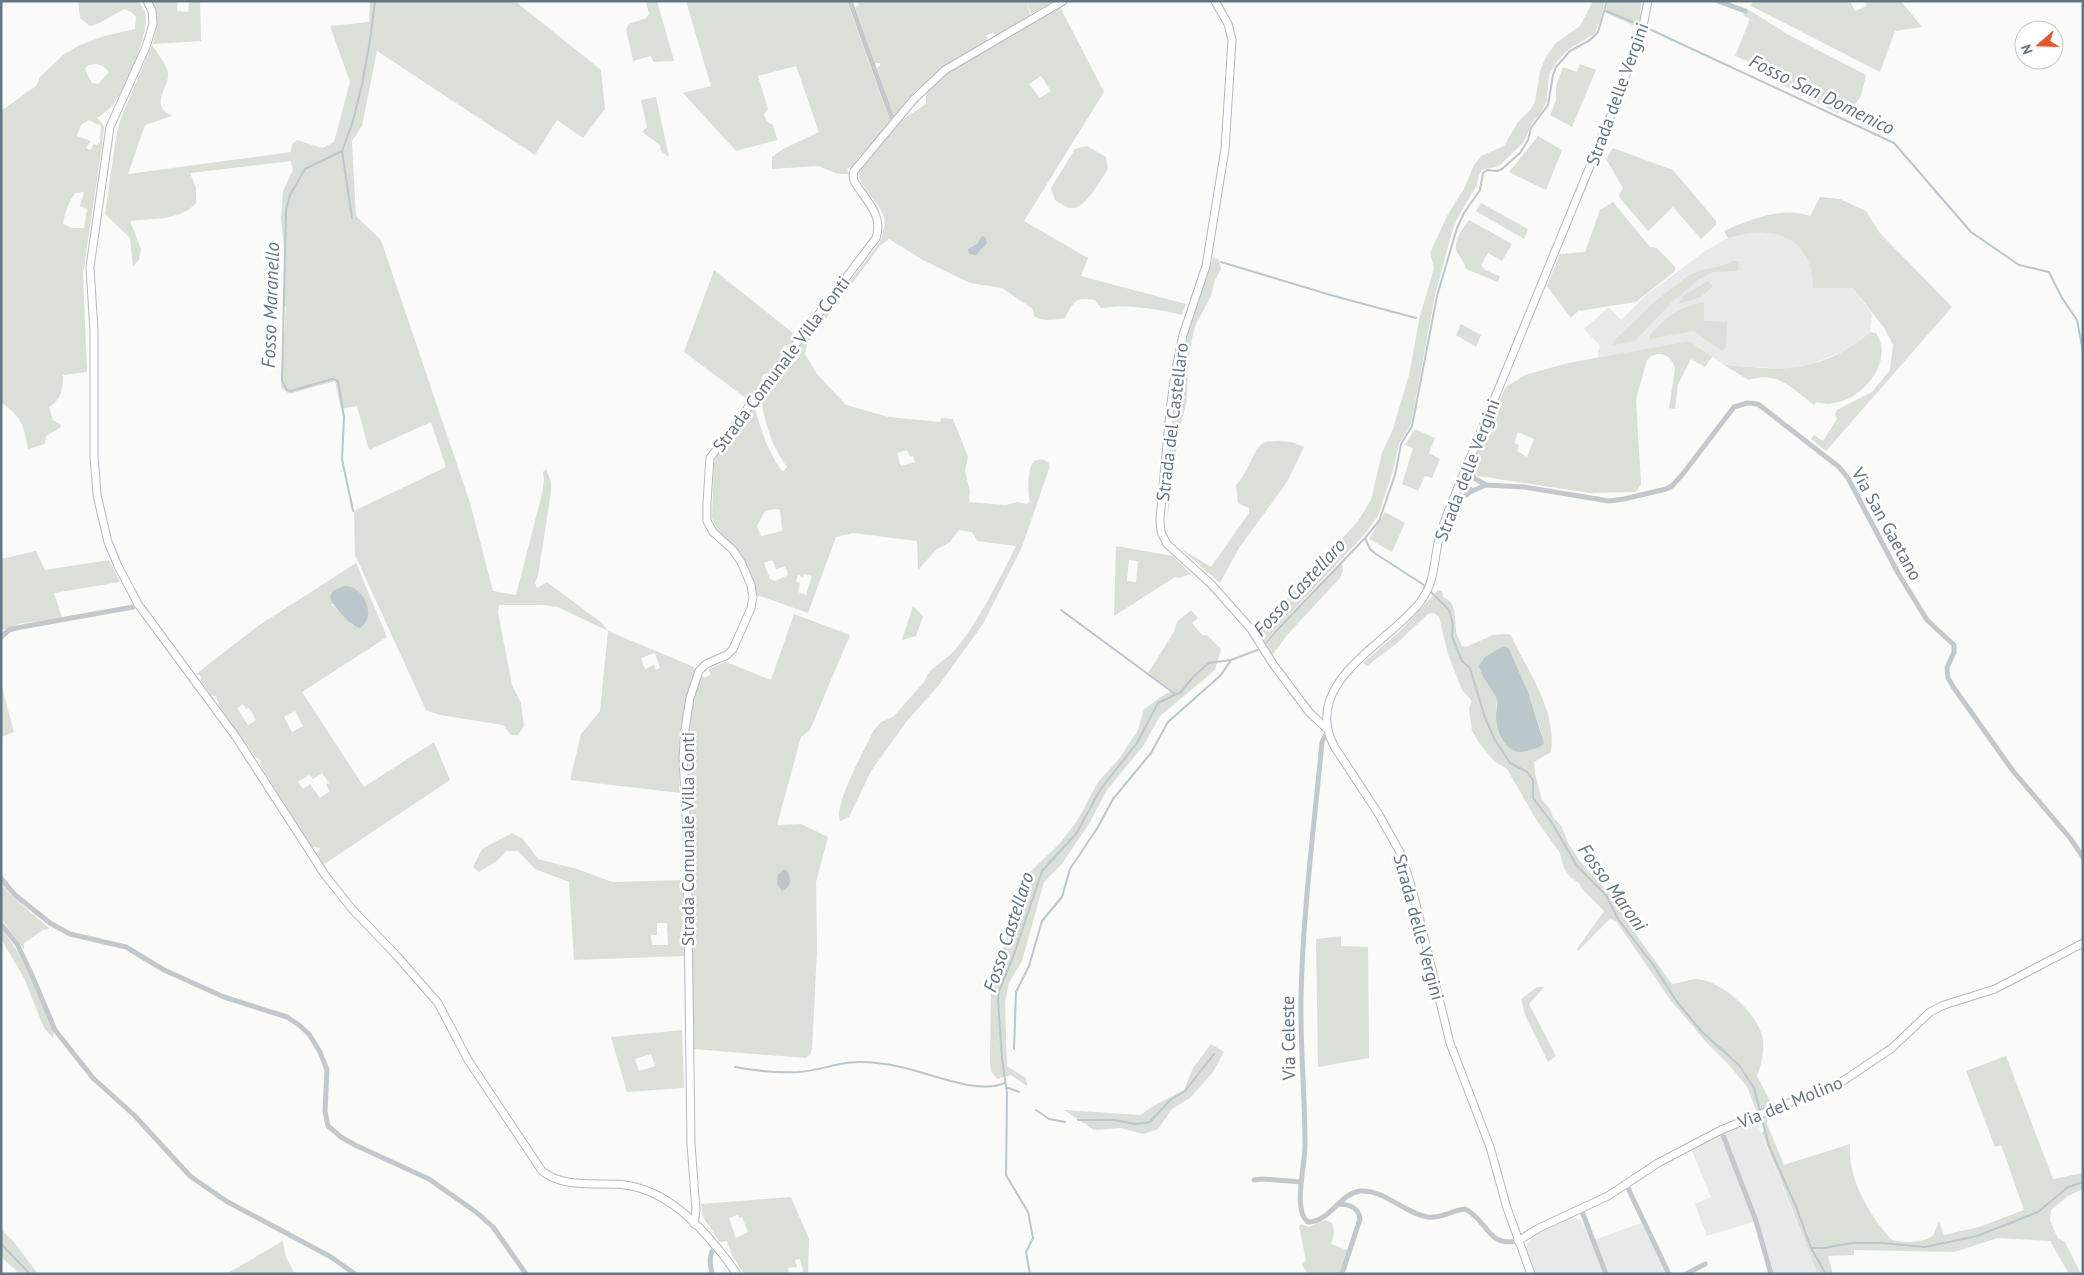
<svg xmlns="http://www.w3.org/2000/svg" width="2084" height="1275" font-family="'PT Sans',sans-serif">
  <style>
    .built { fill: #e8e9e9 }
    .green { fill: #dadfd7; fill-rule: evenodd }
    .water { fill: #bbc7cb }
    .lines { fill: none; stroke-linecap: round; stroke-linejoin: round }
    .stream { stroke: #bbc7cb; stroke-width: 2 }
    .secondary-casing { stroke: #b3babf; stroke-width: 9 }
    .street { stroke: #c3c8cc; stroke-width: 5 }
    .secondary { stroke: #fff; stroke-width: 7 }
    .labels { text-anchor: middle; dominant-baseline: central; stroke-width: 5; stroke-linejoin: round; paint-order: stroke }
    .street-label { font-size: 18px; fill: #657683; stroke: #fff }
    .water-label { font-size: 19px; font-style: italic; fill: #60757c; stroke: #fff }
  </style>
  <rect width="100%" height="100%" fill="#fafaf8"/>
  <path class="built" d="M1757,232l24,2 20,13 7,12 5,15v14h40l19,26 -2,18 -12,12 -15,7 -35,15 -19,3 -65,-4 -34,-24 -91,17 -1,-6 2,-6 -16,-17 25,-22 12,13 25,-25 59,-44 23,-13 14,-5z
    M1752,1120l2,4 3,-1 61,151h-47l-15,-53 -49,15 -12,-32 16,-7 -20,-48z
    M1573,1217l7,3 3,4 8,17 53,-19 25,52h-133l-10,-26 2,-6 8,-8z"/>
  <path class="green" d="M78,1h59c5,4 9,10 9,17 0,22 -21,75 -36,90 -4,4 -9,7 -13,10l7,8 -2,21 -19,126 4,99 -24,3c0,14 -1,24 -14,32l4,13 8,5 -1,3 -14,8 -1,8 -17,5c-5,-26 -5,-30 -27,-47v-291l35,-25 4,-9 23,-22 15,-9 26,-10 31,-7 1,-12 -5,-5 -7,-3c-10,5 -25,16 -34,17l-10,-8zM96,64l7,2 6,6 -11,12 -6,-1 -6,-11 -1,-4 4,-3zM89,120l12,6 -1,16 -3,3 -4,-1 -2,6 -5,-2 5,-7 -14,-5 4,-11zM84,192l-4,14 7,3 -3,19h-12l-9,-4c2,-12 5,-21 12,-31z
    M152,1h26l-1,10 11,1 1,-11h11l1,40 -48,3c4,-17 6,-27 -1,-43z
    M370,1h145l86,69 4,39 -22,29 -26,-18 -22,35 -158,-104 -15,75 -10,15 4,75 25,24 89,263 23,88 23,4 26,-101 2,-14 -1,-8 3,-3 5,13v10l-13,84 -3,7 2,5 10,-6 55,41 6,8 86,36 2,5c-17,44 -18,74 -16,121l-110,-13 11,-46 19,-23 8,-80 -50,-24 -17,-2h-42l-1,7 14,73 9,18 3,23 -6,9h-7l-8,-10 -63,-10 -14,-5 -71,-155 -1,-44 92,-44 -15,-45 -62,28 -12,-44 -16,3 -6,-28 -46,13 -8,-7 5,-80 -2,-1v-58l-3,-29 2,-28 10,-21 -2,-9 -101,12 6,15v15c-15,18 -44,15 -66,18l11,28 -2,11 -6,6 -3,-28 -25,-24 11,-77 5,-19 31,-73c6,9 14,18 16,28 2,15 -20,32 4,43l-27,9 -17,49 163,-22 1,-8 5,-4 25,8 12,-6 16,-60 -20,-56 39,-4zM655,653l5,15 -4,2 -2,-5 -9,4 -4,-11z
    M646,1h11l17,60 -21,1 -2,-6 -18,5 -7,-32 3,-5 17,-6 3,-4z
    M686,1h161l44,123 -28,32 -3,-1 -8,14 -2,-2 -3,2 2,5h-11l-20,-8 -46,3v-12l11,-8 36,-17 -23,-66 -38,10 10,33 -4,5 2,7 7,4 4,15 -41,11 -53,-58 28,-7z
    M858,1h169l3,14 -34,21 -3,-3 -6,2v7l-45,27 -29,24 -19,25 -17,-50 3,-3 -1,-2h-4l-20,-56 4,-2z
    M1027,1h27l-23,13z
    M1593,1h12l-5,20 -6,13 -25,15 -11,11 -9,15 -2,25 -6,13 -9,10 -8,19 -25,24 -17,4 -3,5 -2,10 -19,32 -6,15 -17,63 -24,129 -12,20 -7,30 -14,42 -14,19 -89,95 -9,12 -5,1 -6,-9 6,-4 13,-17 84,-92 13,-21 11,-47 11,-24 16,-54 11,-59 14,-48 -4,-15 17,-37 17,-27 10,-24 7,-9 23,-10 14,-24 13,-13 4,-7 5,-31 6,-14 10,-14 24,-17z
    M1608,1h33l-1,25 -3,1 -31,-14z
    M1753,1h97l5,10 12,-5 -2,-5h36l21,26 -27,4 -15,41 -129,-66z
    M1060,7l44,85 -80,129 64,37 -7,18 105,28 -4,11c-28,-7 -52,-11 -81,-7l-6,-8c-20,-3 -21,1 -30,18 -11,2 -21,4 -31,-2l-1,-7 -31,-21 -32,-5 -47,-23 -34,-21 -9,7 -73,98 -2,10 12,20 29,31 43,12 51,5 1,-4 12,1 15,38 -3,14 5,20 -1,11 37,3 11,-3 10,2 3,-3c-3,-6 -2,-35 4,-40 2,-1 5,-1 8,-2l6,3 2,4 -28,81 -39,77 -44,61 -32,36 -36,50 -22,46 -9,4c-7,-16 26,-74 34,-91l7,-8 12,-5 32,-36c3,-13 20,-20 29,-30 23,-26 46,-73 62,-105l-39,-5 -5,-9 -13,-2 -9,12 -14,8 -18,20 -1,-29 -64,-8 -17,4 -28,76 -51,-18 -7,-24 -9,-17 -24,-25 -5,-11 2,-56 5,-10 35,-47c7,24 13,47 29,67l4,-5c-15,-20 -22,-43 -26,-68l29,-38 5,1 4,-5 -2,-7 83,-108c1,-5 4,-10 4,-15 4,-23 -26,-35 -25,-56l43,-51 24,-16v-12l25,-22zM1041,76l10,15 -11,7 -11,-14zM907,450l3,7 3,-1 2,6 -14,4 -4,-13zM775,509l5,1 2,21 -21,5 -4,-10 8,-15zM772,560l4,9 9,-3 3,9 -13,6 -5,-2 -6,-16zM804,574l8,2 -6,19 -8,-3 2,-9 -4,-2 2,-6 5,2z
    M1746,8l41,26 79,41 -5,21 -11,15 -13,2 -64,-33 2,-7 -40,-17 15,-37 -7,-4z
    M1580,64l16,6 -24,57 -22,-12 6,-15v-14l7,-19 14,5z
    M656,97l13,60 -8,-6 -1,-6 -18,-13 5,-5 -6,-27z
    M1538,136l24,14 -16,40 -37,-18z
    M1087,146l19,11 2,12c-7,10 -24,43 -38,39 -5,-1 -10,-5 -15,-8l-4,-12 24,-39z
    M1613,148l60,22 43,51v4l-15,14 -28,-32 -25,24 -28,-33 -1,-3 4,-7 -17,-29z
    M1820,197l20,2 26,12 13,21 73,75 -126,144 -15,-12 3,-4 9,6 14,-22 -2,-5 2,-4 35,-18 18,-22 3,-25 -8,-16 -32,-41h-40c0,-53 -42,-64 -85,-50l-4,-7c26,-11 58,-25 86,-15z
    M1613,202l37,45 7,1 18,19v4l-39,31 -58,9 -7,7 -24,-32 13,-32 25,-2 15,-42z
    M1481,203l47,26 -4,10 -48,-28z
    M1469,220l43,24 -10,17 -14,-8 -7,12 4,5 15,6 -2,6 -32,-13c-2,-7 -4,-9 -8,-15 -7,-12 4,-24 11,-34z
    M1213,258l6,1 2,10 -6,11 -4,16 -16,30 -4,17 -3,23 -1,34 -9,36 -11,86 8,-109 12,-77z
    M1732,261h7l-1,10 -25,1 -14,7 -27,23 -37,39 -23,4 3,-5 38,-37 36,-28 12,-5 21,-4z
    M714,270l84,67 -9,12 -4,-4 -4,5 5,4 -15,19 -7,1 -3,4 3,4 -13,17h-4l-63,-47z
    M1708,281l5,5 -12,11 -23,7 5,-8z
    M1704,302v19l23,1 -1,24 -4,5 -28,-20 -44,8 -1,-3c20,-21 26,-27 55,-34z
    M1461,324l20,11 -5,12 -20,-12z
    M1870,332l6,1c22,33 -25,80 -59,69l-3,3c-21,-16 -37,-35 -65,-25l-25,-15c21,1 44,5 66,3 26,-1 62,-18 80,-36z
    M1690,341l22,16 -7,10 -14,-8 -13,25 -3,25 -6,-1 6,-39c-3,-15 -18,-20 -28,-9l-11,39 5,85 -5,8 -46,1 -112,-17c-10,-16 5,-37 12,-52h4l3,-8 -4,-3 13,-26 19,-12 43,-12zM1518,432l16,7 -7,18 -10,-6 2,-6 -5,-2z
    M1415,429l20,9 -6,15 11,6 -8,19 -7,-2 -7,15 -16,-7 11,-36 -8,-3z
    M1277,441l14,1 13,5 -17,35 -48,66 -19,35 -39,-34 30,18 38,-54v-5l-11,-5 -2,-18c11,-9 18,-39 29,-43 4,-1 9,0 12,-1z
    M1385,512l20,11 -13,29 -23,-13z
    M1116,546l57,10 18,18 -11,4 -5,-1 -61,39zM1129,560l9,1 -2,21 -9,-1z
    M36,551l9,19 64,-10 11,22 -66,11 8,25 -44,6 -17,7v-72z
    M356,563l31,74 -85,55 62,95 70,-45 16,38 -127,85 -9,-13h5l1,-4 -9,-1 -51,-82 1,-4 -3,-3h-2l-37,-52 -3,-10h-4l-12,-16 1,-2 -1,-3 -4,-1 62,-48zM331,604l36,1 -13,21zM243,704l3,5 3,-1 7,12 -8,5 -11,-17zM295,711l8,15 -11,6 -8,-15zM322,773l7,10 -3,2 4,6 -10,7 -10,-14 -7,5 -5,-7 11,-7 4,4z
    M1342,563l1,8 -3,7 -53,57 -15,21 -6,-10 11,-15z
    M1438,590l4,1 1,6c15,6 11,20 13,33 0,5 4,11 6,16l4,1 27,-12 15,-1 3,2c17,36 46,74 40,116l-17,10 1,12 7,26 8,9 3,8 9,10 6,16 11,17 37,41 11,21 45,62c8,-1 16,-4 23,-5 26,0 66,37 68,62 1,13 -2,24 -6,35l13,25 1,11 -4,5v7l17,41 66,-21c-3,34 20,73 42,96 16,3 27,3 41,-4l6,-15 5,14 35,-8 45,-17 -23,-65 -6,2 -29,-76 40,-15 47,123 30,-6v16l-15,7 -17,14 -1,11 8,17 7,4 16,32h-12l-19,-33 -52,-3 -44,14 -100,-2v5l-26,1 5,18h-15l-56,-141 2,-3 -17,-43 -17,-21 -23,-23 -38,-45 -53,-77 -6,-2 -32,32 -1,-2 27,-38 -21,-21 -4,-7 -9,-6 -7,-11 -3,-13 -23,-32 -30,-52 -13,-8 -14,-17 -8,-13 -3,-23 3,-7 -10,-11 -14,-36 -9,-37 -5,-4 -6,1 -32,30 -29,22 -4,-3 36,-31zM1485,680l44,15 13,40 -13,15 -7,2 -26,-38 1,-16z
    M913,606l10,10 -7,20 -14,4z
    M1191,610l7,8 -6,5 10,12h5l14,14 -6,21 -55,46 -16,29 -37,45 -18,34 -28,41 -17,17 -22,79 -13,22 -4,19 2,64 19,12 1,8 -16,-11 -14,4 -6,-8 -1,-10 1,-78 6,-22 20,-45 3,-18 -1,-15 41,-40 17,-22 21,-39 21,-23 19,-29 6,-21 21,-15 8,-3 -25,-18 26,-41 3,-10z
    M794,614l56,21 -40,95 -9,7 -24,88 24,-1 27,13 -12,45 1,68 -5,99 -2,6 -4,3 -112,-9 -3,-128 5,-3v-6l-4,-3 -5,-159 6,-53 8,-22 3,3 7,-4 -3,-5 18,-7 45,18z
    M1,684l13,48 -13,5z
    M512,833l10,5 16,21 39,10 35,13 72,-2v27l-3,3v2l3,1 -3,6h3v8l-2,2 2,5 -2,4 2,3v15l-110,4 -5,-78 -34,-13 -17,-18h-12l-9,10 -18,11 -6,-5 9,-18zM657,923h10l1,22h-16l-1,-10h6z
    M1,883l13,15 36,31 -7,1 -19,13v7l-23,-32z
    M1,928c25,31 38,69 53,105l-1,5 -9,-10 -20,-50 -23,-39z
    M1341,936v10l27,1 1,111 -51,9 -2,-128z
    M1537,987h7l-15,17 27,52 -8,6 -23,-47 -4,-16z
    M682,1030l2,58 -57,4 -16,-55zM651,1054l4,12 -16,5 -4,-12z
    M1211,1044l13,8 -11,20 -23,26 -18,11 -14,20 -15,5 -23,-6 -26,2 -30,-20 76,5 15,-10 29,-15 9,-22z
    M791,1197l18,42 -1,35h-9l4,-3 -3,-12 -5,1 2,7 -9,1 1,6h-45l-12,-19 -5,-14 -7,1 -17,-25 -2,-13zM738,1215l1,3 3,-1 6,15 -12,6 -7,-20z
    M1325,1220l7,3c3,8 2,13 -1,21l19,7 -8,23h-34l-6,-9 4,-5 -7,-34 2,-2 8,3z
    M1,1229l13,13 24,32h-18l-19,-17z
    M283,1241l3,16 9,17h-69z"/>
  <path class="water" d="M982,236l4,2 1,5 -11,12 -7,-1 -1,-5 9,-5z
    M344,586c19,-1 34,30 16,42 -8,-1 -29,-23 -30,-31l3,-6z
    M1504,646l5,3 20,46 15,48c-4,6 -11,5 -17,8 -20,6 -31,-19 -31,-35 0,-7 3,-13 0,-19 -6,-11 -14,-19 -17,-31l6,-9z
    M784,869l3,2c5,8 4,16 -5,20l-5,-7 1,-9z"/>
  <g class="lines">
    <path class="stream" d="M1606,11l34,14
      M1645,27l249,116 77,89 48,33 30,7 13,26 15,22 6,32
      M342,151l-37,18 -15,26 -4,15 -4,171 5,9 4,1 41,-12 6,2 6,36 -2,42 11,52
      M352,218l-10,-67 10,-27 10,-39 8,-45 5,-39
      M1221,262l113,34 82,22
      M1365,538l5,11 6,5 51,33
      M1430,591l19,19 4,14 -1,13 10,24 8,7 15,50 10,22 15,23 17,9 6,8v18l19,25 25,43 29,29 12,24 36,47 23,36 25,30 37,33 15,23 15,58 28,63 14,39 15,26
      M1061,610l114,84
      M1264,646l12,-15 89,-93 14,-17 16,-46 6,-31 11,-18 25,-130 20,-68 7,-15 16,-23 3,-17 4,-3 10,1 5,-2 18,-16 8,-13 3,-12 17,-23 5,-30 3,-8 14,-16 20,-11 8,-8 9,-31
      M1014,1049l2,-57 13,-26 13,-45 20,-24 8,-28 28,-42 15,-28 38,-46 17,-31 53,-47 10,-15
      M735,1067c21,4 42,6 64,5 14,-1 27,-5 41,-8 19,-4 42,-1 61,3 28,6 77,28 104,16
      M1006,1087l13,5
      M1036,1110l13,9 16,3
      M1078,1120h36l21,4 15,-2 20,-22 15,-9 29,-37
      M1,1244l29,30
      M1811,1248h13l28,-5h31l42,4 52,-11 61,-24 30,-25 15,-5
      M1030,1274l-4,-22 7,-14 -5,-26 -22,-37 1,-82 -5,-34 -4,-60 1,-8 14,-34 29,-86 34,-37 24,-44 37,-47 21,-40 23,-11 13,-16 15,-13 22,-3 29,-11"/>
    <g class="secondary-casing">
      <path id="secondary" d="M147,1l5,10 1,13 -7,23 -36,80 -20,140 4,64v124l3,40 11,47 10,24 20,38 98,133 89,138 27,34 44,46 42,48 30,57 74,111c22,18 56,11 83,14 48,6 86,52 112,89
        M1215,1l13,23 4,16 -7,109 -19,117 -23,69 -8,39 -5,37 -10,108 1,13 6,12 44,40 40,45 22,35 36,48 19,18
        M694,1224l2,-14 -5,-66 -4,-311 -4,-76 2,-28 5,-31 9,-27 7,-7 21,-9 6,-6 18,-41 2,-11 -2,-12 -10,-23 -8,-12 -20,-18 -6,-11v-19l3,-44 166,-220c8,-24 -11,-38 -22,-57l-1,-6 1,-4 60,-72 31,-29 118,-69
        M1518,1241l21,-13 69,-32 50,-33 63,-33 54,-22 62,-23 55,-37 38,-36 14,-7 51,-16 88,-46
        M1531,1274l-24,-66 -17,-61 -40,-104 -37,-151 -11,-36 -24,-43 -44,-67c-34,-66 59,-104 89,-148 11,-16 11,-36 15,-55 3,-12 7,-24 12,-36l161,-392 31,-84 6,-30"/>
    </g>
    <path class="street" d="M850,1l44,123
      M1718,1l27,10
      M1468,464l6,14 12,7
      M1472,491l-12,-10 14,-3
      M1452,505l20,-14 14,-6 38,2 85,14 15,-2 42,-10 6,-3 10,-11 52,-68 13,-4 11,1 81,63 9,11 50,95 29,47 27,25v7l-7,16 1,10 6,10 59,83 57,67 13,19
      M1,637l8,-7 7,-2 117,-21 5,-3
      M1328,730l-6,12c-8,85 -19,169 -21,254 -1,50 4,99 4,148 1,18 -13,66 3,78 22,0 31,-28 52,-31 24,-2 45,23 68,26 12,2 25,-7 37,-8 24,12 21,38 53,32
      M1,878l14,17 35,28 20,11 56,13 38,23 60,27 63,20 12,8 10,9 11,18 7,18 -2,41 3,15 13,11 14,8 74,34 47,33 17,15 33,47
      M1,924l16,20 14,29 24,57 38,48 41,37 56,61 36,25 105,56 24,17
      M1721,1130l35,91 15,53
      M1254,1180l8,-1 39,3
      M1626,1184l43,90
      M1338,1204c11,0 21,4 22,15l-18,55
      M1581,1209l25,65
      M712,1274c-2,-11 -4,-18 3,-27
      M1686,1274l19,-10"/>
    <use href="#secondary" class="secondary"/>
  </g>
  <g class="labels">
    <g class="street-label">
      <text transform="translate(1617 94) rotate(-70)">Strada delle Vergini</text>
      <text transform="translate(781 364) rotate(-53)">Strada Comunale Villa Conti</text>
      <text transform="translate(1172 422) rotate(-83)">Strada del Castellaro</text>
      <text transform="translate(1467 470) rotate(-69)">Strada delle Vergini</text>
      <text transform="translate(1887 524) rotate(61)">Via San Gaetano</text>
      <text transform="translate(687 839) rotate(-90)">Strada Comunale Villa Conti</text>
      <text transform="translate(1419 927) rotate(75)">Strada delle Vergini</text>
      <text transform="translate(1288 1038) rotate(-91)">Via Celeste</text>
      <text transform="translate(1790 1102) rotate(-22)">Via del Molino</text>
    </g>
    <g class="water-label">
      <text transform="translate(1822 94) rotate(26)">Fosso San Domenico</text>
      <text transform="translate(270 305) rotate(-88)">Fosso Maranello</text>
      <text transform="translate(1299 587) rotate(-47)">Fosso Castellaro</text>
      <text transform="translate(1613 887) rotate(54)">Fosso Maroni</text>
      <text transform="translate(1008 932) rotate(-72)">Fosso Castellaro</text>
    </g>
  </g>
  <rect width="2084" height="1275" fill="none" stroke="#657683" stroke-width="5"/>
  <g transform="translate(2039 45) rotate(250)"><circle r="24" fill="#ffffff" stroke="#c1c8cd"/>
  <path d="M0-4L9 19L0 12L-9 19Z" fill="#e4572e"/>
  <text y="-8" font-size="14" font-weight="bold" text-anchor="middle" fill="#657683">N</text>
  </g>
</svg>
